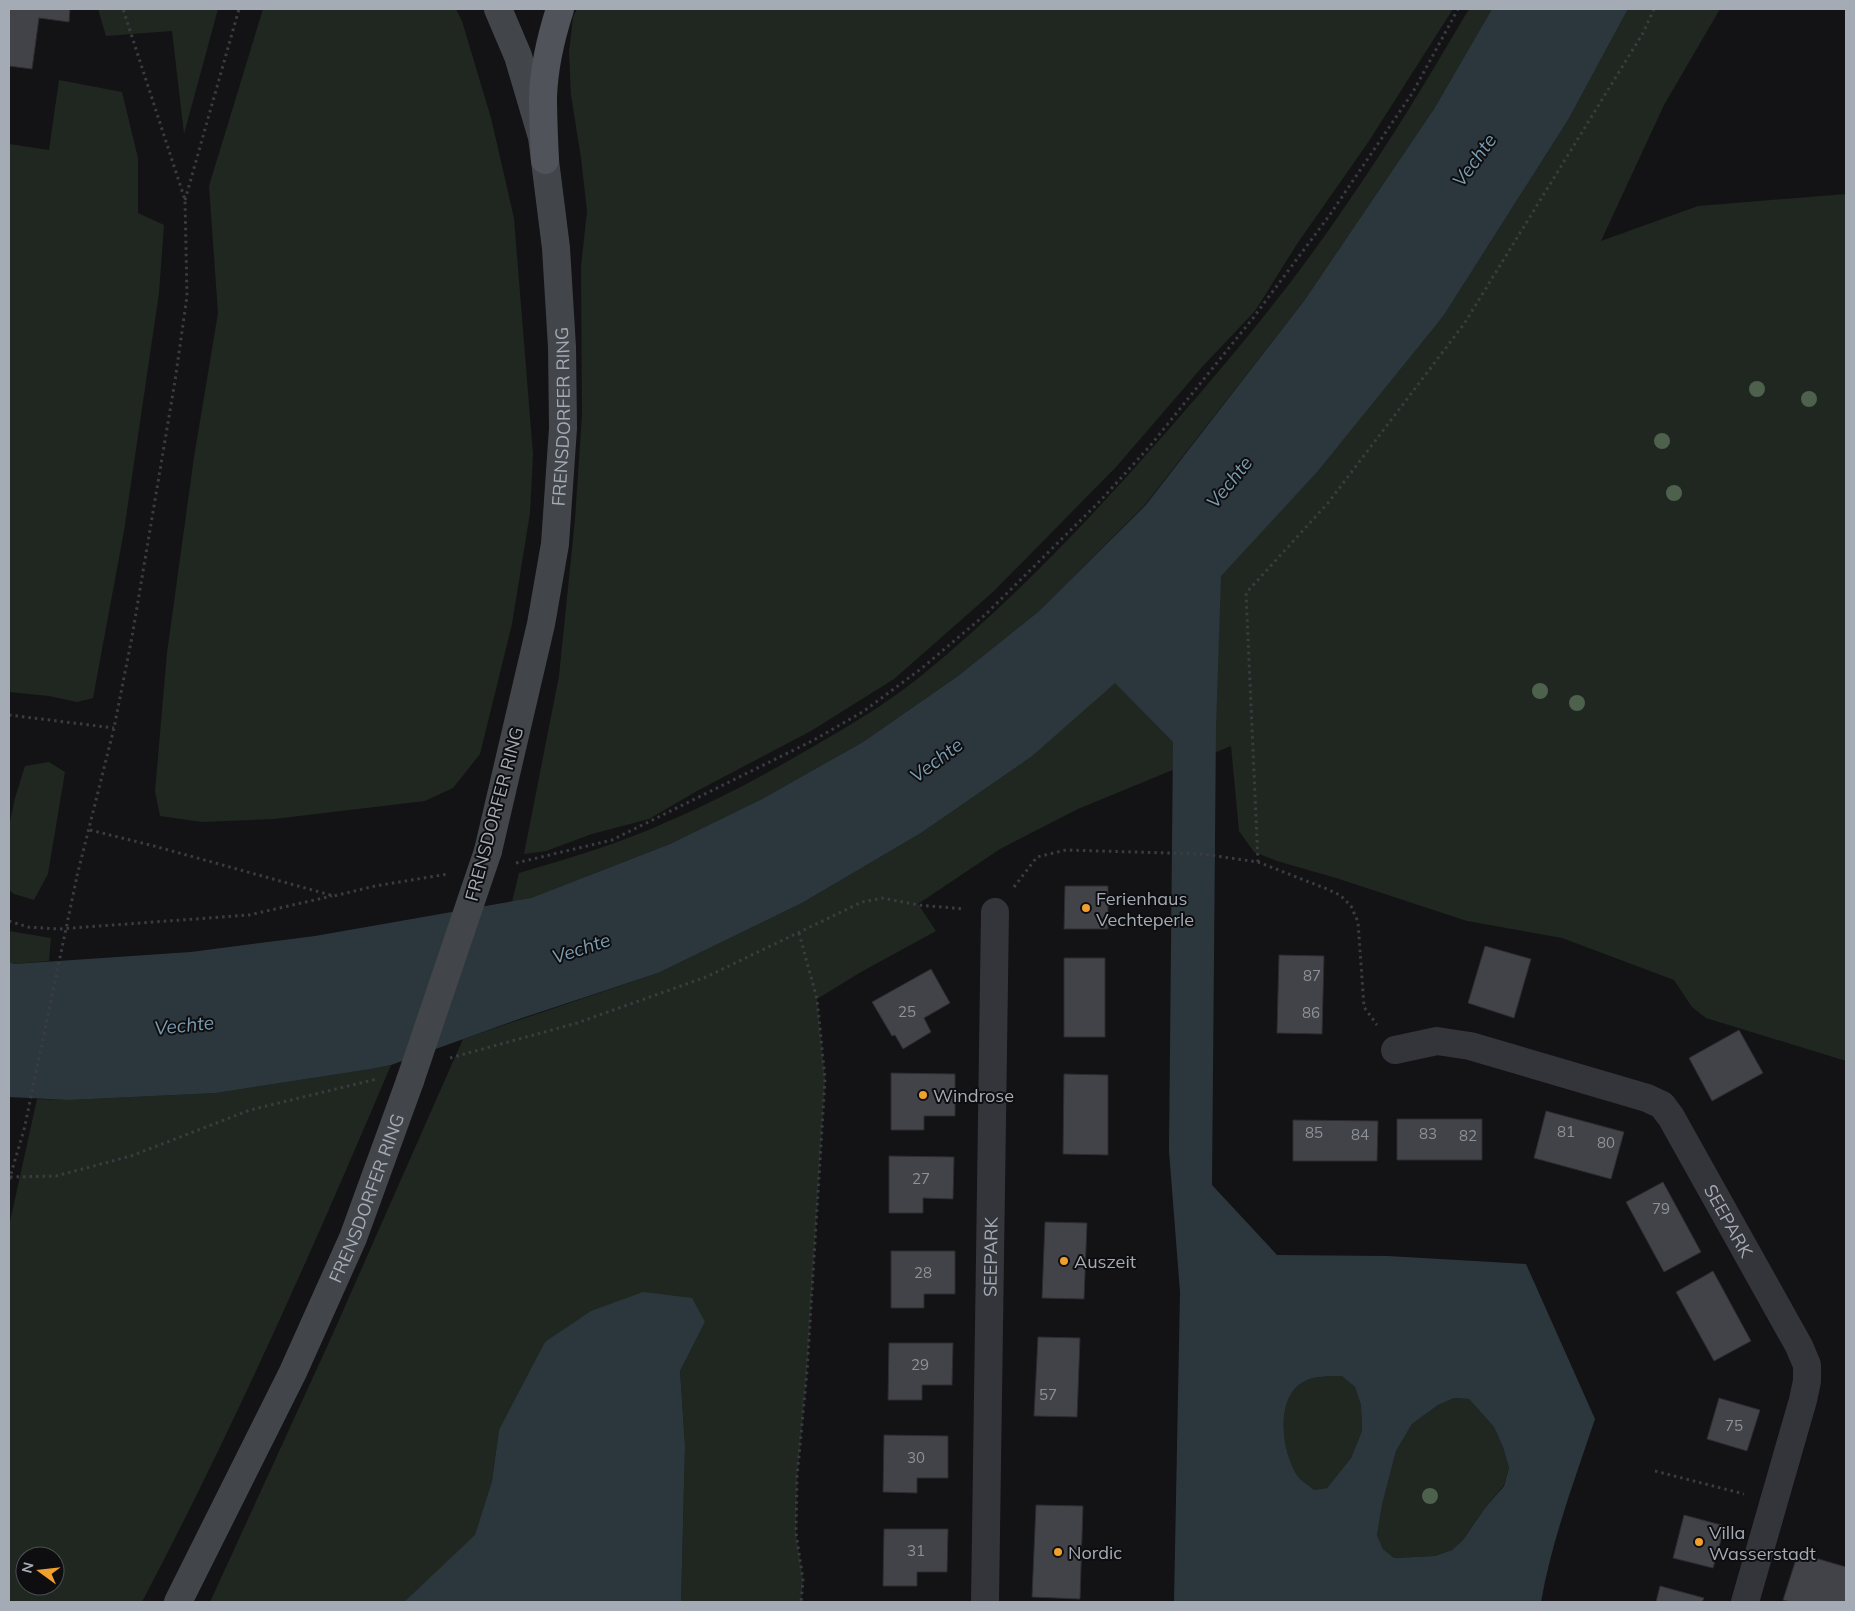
<svg xmlns="http://www.w3.org/2000/svg" width="1855" height="1611" font-family="Mulish,sans-serif">
  <style>
    .green { fill: #1f2720; fill-rule: evenodd }
    .water { fill: #2c373d; fill-rule: evenodd }
    .building { fill: #424348; stroke: #2d2d31 }
    .lines { fill: none; stroke-linecap: round; stroke-linejoin: round }
    .path { stroke: #3a3c41; stroke-width: 3; stroke-dasharray: 2.5 4; stroke-linecap: butt }
    .street { stroke: #34353a; stroke-width: 28 }
    .secondary { stroke: #42454a; stroke-width: 28 }
    .primary { stroke: #505359; stroke-width: 28 }
    .path-bridge { stroke: #3a3c41; stroke-width: 3; stroke-dasharray: 2.5 4; stroke-linecap: butt }
    .secondary-bridge { stroke: #42454a; stroke-width: 28 }
    .tree { fill: #4d614d }
    .poi-dot { fill: #f1a02e; stroke: #0e0e10; stroke-width: 2 }
    .labels { text-anchor: middle; dominant-baseline: central; stroke-width: 4; stroke-linejoin: round; paint-order: stroke }
    .number-label { font-size: 15px; fill: #8c919a }
    .street-label { font-size: 18px; fill: #a5abb5; stroke: #0e0e10 }
    .poi-label { font-size: 18px; fill: #a5abb5; stroke: #0e0e10; text-anchor: start }
    .water-label { font-size: 19px; font-style: italic; fill: #7b9cb1; stroke: #0e0e10 }
  </style>
  <rect width="100%" height="100%" fill="#131315"/>
  <path class="green" d="M98,9h120l-34,125 -12,-103 -66,5z
    M263,9h193l6,12 29,97 23,100 19,236 -3,59 -18,111 -32,130 -27,34 -28,13 -151,18 -72,3 -42,-6 -5,-25 12,-138 27,-196 24,-144 -9,-127z
    M577,9h876l-86,135 -70,100 -42,67 -52,55 -86,100 -124,126 -99,87 -83,52 -114,60 -48,28 -57,15 -46,17 -22,3 35,-178 16,-157 7,-104 -1,-148 6,-56 -6,-53 -10,-63 -2,-43 4,-35z
    M1469,9h23l-58,100 -130,192 -160,205 -106,106 -80,64 -95,66 -101,57 -92,45 -139,54 -19,4 7,-29c51,-15 102,-30 150,-52 51,-22 99,-48 147,-76 36,-21 73,-43 105,-69 75,-61 144,-131 209,-203 76,-85 152,-173 216,-268 44,-63 84,-130 123,-196z
    M1628,9h92l-56,96 -63,136 97,-35 148,-12v867l-140,-43 -14,-11 -18,-27 -112,-42 -95,-17 -131,-43 -59,-17 -23,-9 -15,-21 -8,-85 -153,63 -78,40 -82,55 18,27 -75,41 -44,27 8,80 -18,292 -10,107 -1,55 7,47 -2,22h-120l4,-156 -5,-75 25,-49 -206,108 -7,51 -17,55 -71,66h-194l121,-264 132,-299 195,-66 144,-70 119,-70 110,-76 413,-442 124,-195z
    M59,80l63,12 16,66v55l26,12 -5,68 -35,238 -31,167 -16,4 -28,-6 -40,-4v-548l40,6z
    M49,762l16,10 -17,102 -14,26 -20,-6 -5,-4v-64l6,-28 10,-32z
    M9,931l42,7 -2,23 -35,3 -5,-2z
    M391,1065c-77,182 -157,362 -249,537h-133v-376l28,-127 32,1 147,-7 155,-24zM25,1556h30v30h-30z
    M1343,1376l12,11 6,18 1,26 -11,27 -24,30 -13,2c-4,-4 -11,-8 -15,-12 -18,-24 -25,-82 6,-97 10,-5 26,-5 38,-5z
    M1454,1398l15,1 25,28 9,20 6,21 -5,17 -19,23 -22,32 -11,10 -17,6 -41,2 -11,-9 -6,-14 5,-30 14,-54 16,-27 26,-19z"/>
  <path class="water" d="M1492,9h136l-60,111 -124,195 -127,157 -96,104 -5,151 -4,458 65,70 111,1 138,8 69,155c-20,60 -43,120 -54,183h-367l6,-310 -11,-141 4,-409 -58,-59 -84,74 -110,76 -119,70 -144,70 -136,45 -131,47 -20,4 -155,24 -147,7 -60,-3v-135l5,2 177,-12 124,-16 216,-38 139,-54 92,-45 101,-57 95,-66 80,-64 107,-106 159,-205 130,-192zM1342,1376l13,11 6,18 1,26 -11,27 -24,30 -13,2c-4,-4 -11,-8 -15,-12 -18,-24 -25,-82 6,-97 10,-5 26,-5 37,-5zM1454,1398l15,1 25,28 9,20 6,21 -5,18 -19,22 -22,32 -11,10 -17,6 -41,2 -11,-9 -6,-14 5,-30 14,-54 16,-27 26,-19z
    M643,1292l49,6 13,24 -25,49 5,75 -4,156h-277l71,-67 17,-54 7,-51 46,-88 46,-31z"/>
  <path class="building" d="M9,9h61l-1,13 -30,-4 -7,51 -23,-3z
    M1065,886h43v43h-44z
    M1485,946l46,13 -17,59 -46,-15z
    M1279,955l45,1 -2,78 -45,-1z
    M1064,958h41v79h-41z
    M931,969l19,34 -26,15 7,14 -28,17 -8,-14 -3,1 -20,-34z
    M1739,1030l24,43 -51,28 -23,-43z
    M891,1073l64,1v42h-31v14h-33z
    M1064,1074l44,1v80l-45,-1z
    M1546,1111l78,21 -13,47 -77,-21z
    M1397,1119h85v41h-85z
    M1293,1120l85,1 -1,40h-84z
    M889,1156l65,1 -1,42 -30,-1v15h-34z
    M1663,1182l38,70 -37,20 -38,-70z
    M1045,1222l42,1 -3,76 -42,-1z
    M891,1251h64v43h-31v14h-33z
    M1713,1271l38,70 -37,20 -38,-69z
    M1038,1337l42,1 -3,79 -43,-1z
    M889,1343h64l-1,42h-30v15h-34z
    M1719,1398l41,12 -13,41 -40,-12z
    M884,1435l64,1v42h-31v15l-34,-1z
    M1036,1505l47,1 -3,93 -48,-2z
    M1684,1515l41,11 -12,42 -40,-10z
    M884,1529h64l-1,43h-30v14h-34z
    M1798,1553l48,14v35h-55l-8,-2z
    M1660,1586l44,12 -2,4h-46z"/>
  <g class="lines">
    <path class="path" d="M185,200l54,-191
      M9,715l105,13
      M90,830l64,16 180,50 41,-10 73,-12
      M1258,862l-12,-269 82,-90 136,-179 179,-291 11,-24
      M516,863l96,-23 200,-99 52,-30 58,-43 64,-54 114,-113 50,-55 103,-128 76,-102 84,-124 45,-83
      M77,876l37,-148 18,-91 43,-256 12,-85 -2,-96 -62,-191
      M1014,887l23,-30 29,-7 136,4 56,8 69,27 13,6 11,11 7,16 6,85 13,18
      M9,921l19,6 31,2 190,-14 83,-19
      M799,933l18,66 8,80 -18,292 -10,106 -1,56 7,47 -2,22
      M450,1058l127,-35 129,-46 156,-75 20,-4 36,7 47,4
      M10,1177l46,-1 75,-20 119,-46 127,-31
      M9,1180l15,-50
      M1655,1471l89,23"/>
    <g class="street">
      <path id="s1" d="M1395,1050l42,-9 33,5 177,52 15,7 9,12 128,229 8,19v16l-4,19 -58,202"/>
      <path id="s2" d="M985,1602l10,-690"/>
    </g>
    <g class="secondary">
      <path id="s3" d="M488,851l53,-227 14,-80 8,-116 -1,-81 -6,-99 -14,-111 -24,-81 -20,-47"/>
      <path id="s4" d="M178,1602l115,-230 60,-134 57,-157"/>
    </g>
    <path class="primary" d="M545,160c-1,-21 -2,-42 -2,-63 1,-30 8,-60 17,-88"/>
    <path class="path-bridge" d="M24,1130l53,-254"/>
    <path class="secondary-bridge" d="M410,1081l78,-230"/>
  </g>
  <g class="tree">
    <circle cx="1757" cy="389" r="8"/>
    <circle cx="1809" cy="399" r="8"/>
    <circle cx="1662" cy="441" r="8"/>
    <circle cx="1674" cy="493" r="8"/>
    <circle cx="1540" cy="691" r="8"/>
    <circle cx="1577" cy="703" r="8"/>
    <circle cx="1430" cy="1496" r="8"/>
  </g>
  <g class="poi-dot">
    <circle cx="1086" cy="908" r="5"/>
    <circle cx="923" cy="1095" r="5"/>
    <circle cx="1064" cy="1261" r="5"/>
    <circle cx="1699" cy="1542" r="5"/>
    <circle cx="1058" cy="1552" r="5"/>
  </g>
  <g class="labels">
    <g class="number-label">
      <text x="1312" y="975">87</text>
      <text x="907" y="1011">25</text>
      <text x="1311" y="1012">86</text>
      <text x="1566" y="1131">81</text>
      <text x="1314" y="1132">85</text>
      <text x="1428" y="1133">83</text>
      <text x="1360" y="1134">84</text>
      <text x="1468" y="1135">82</text>
      <text x="1606" y="1142">80</text>
      <text x="921" y="1178">27</text>
      <text x="1661" y="1208">79</text>
      <text x="923" y="1272">28</text>
      <text x="920" y="1364">29</text>
      <text x="1048" y="1394">57</text>
      <text x="1734" y="1425">75</text>
      <text x="916" y="1457">30</text>
      <text x="916" y="1550">31</text>
    </g>
    <g class="street-label">
      <text stroke="none"><textPath href="#s3" startOffset="442">FRENSDORFER RING</textPath></text>
      <text transform="translate(494 814) rotate(-75)">FRENSDORFER RING</text>
      <text stroke="none"><textPath href="#s4" startOffset="446">FRENSDORFER RING</textPath></text>
      <text stroke="none"><textPath href="#s1" startOffset="411">SEEPARK</textPath></text>
      <text stroke="none"><textPath href="#s2" startOffset="345">SEEPARK</textPath></text>
    </g>
    <g class="poi-label">
      <text x="1096" y="898">Ferienhaus<tspan x="1096" dy="21">Vechteperle</tspan></text>
      <text x="933" y="1095">Windrose</text>
      <text x="1074" y="1261">Auszeit</text>
      <text x="1709" y="1532">Villa<tspan x="1709" dy="21">Wasserstadt</tspan></text>
      <text x="1068" y="1552">Nordic</text>
    </g>
    <g class="water-label">
      <text transform="translate(1474 160) rotate(-54)">Vechte</text>
      <text transform="translate(1229 482) rotate(-51)">Vechte</text>
      <text transform="translate(936 760) rotate(-37)">Vechte</text>
      <text transform="translate(581 948) rotate(-18)">Vechte</text>
      <text transform="translate(184 1025) rotate(-6)">Vechte</text>
    </g>
  </g>
  <rect width="1855" height="1611" fill="none" stroke="#a5abb5" stroke-width="20"/>
  <g transform="translate(40 1571) rotate(285)"><circle r="24" fill="#0e0e10" stroke="#4a4d52"/>
  <path d="M0-4L9 19L0 12L-9 19Z" fill="#f1a02e"/>
  <text y="-8" font-size="14" font-weight="bold" text-anchor="middle" fill="#a5abb5">N</text>
  </g>
</svg>
